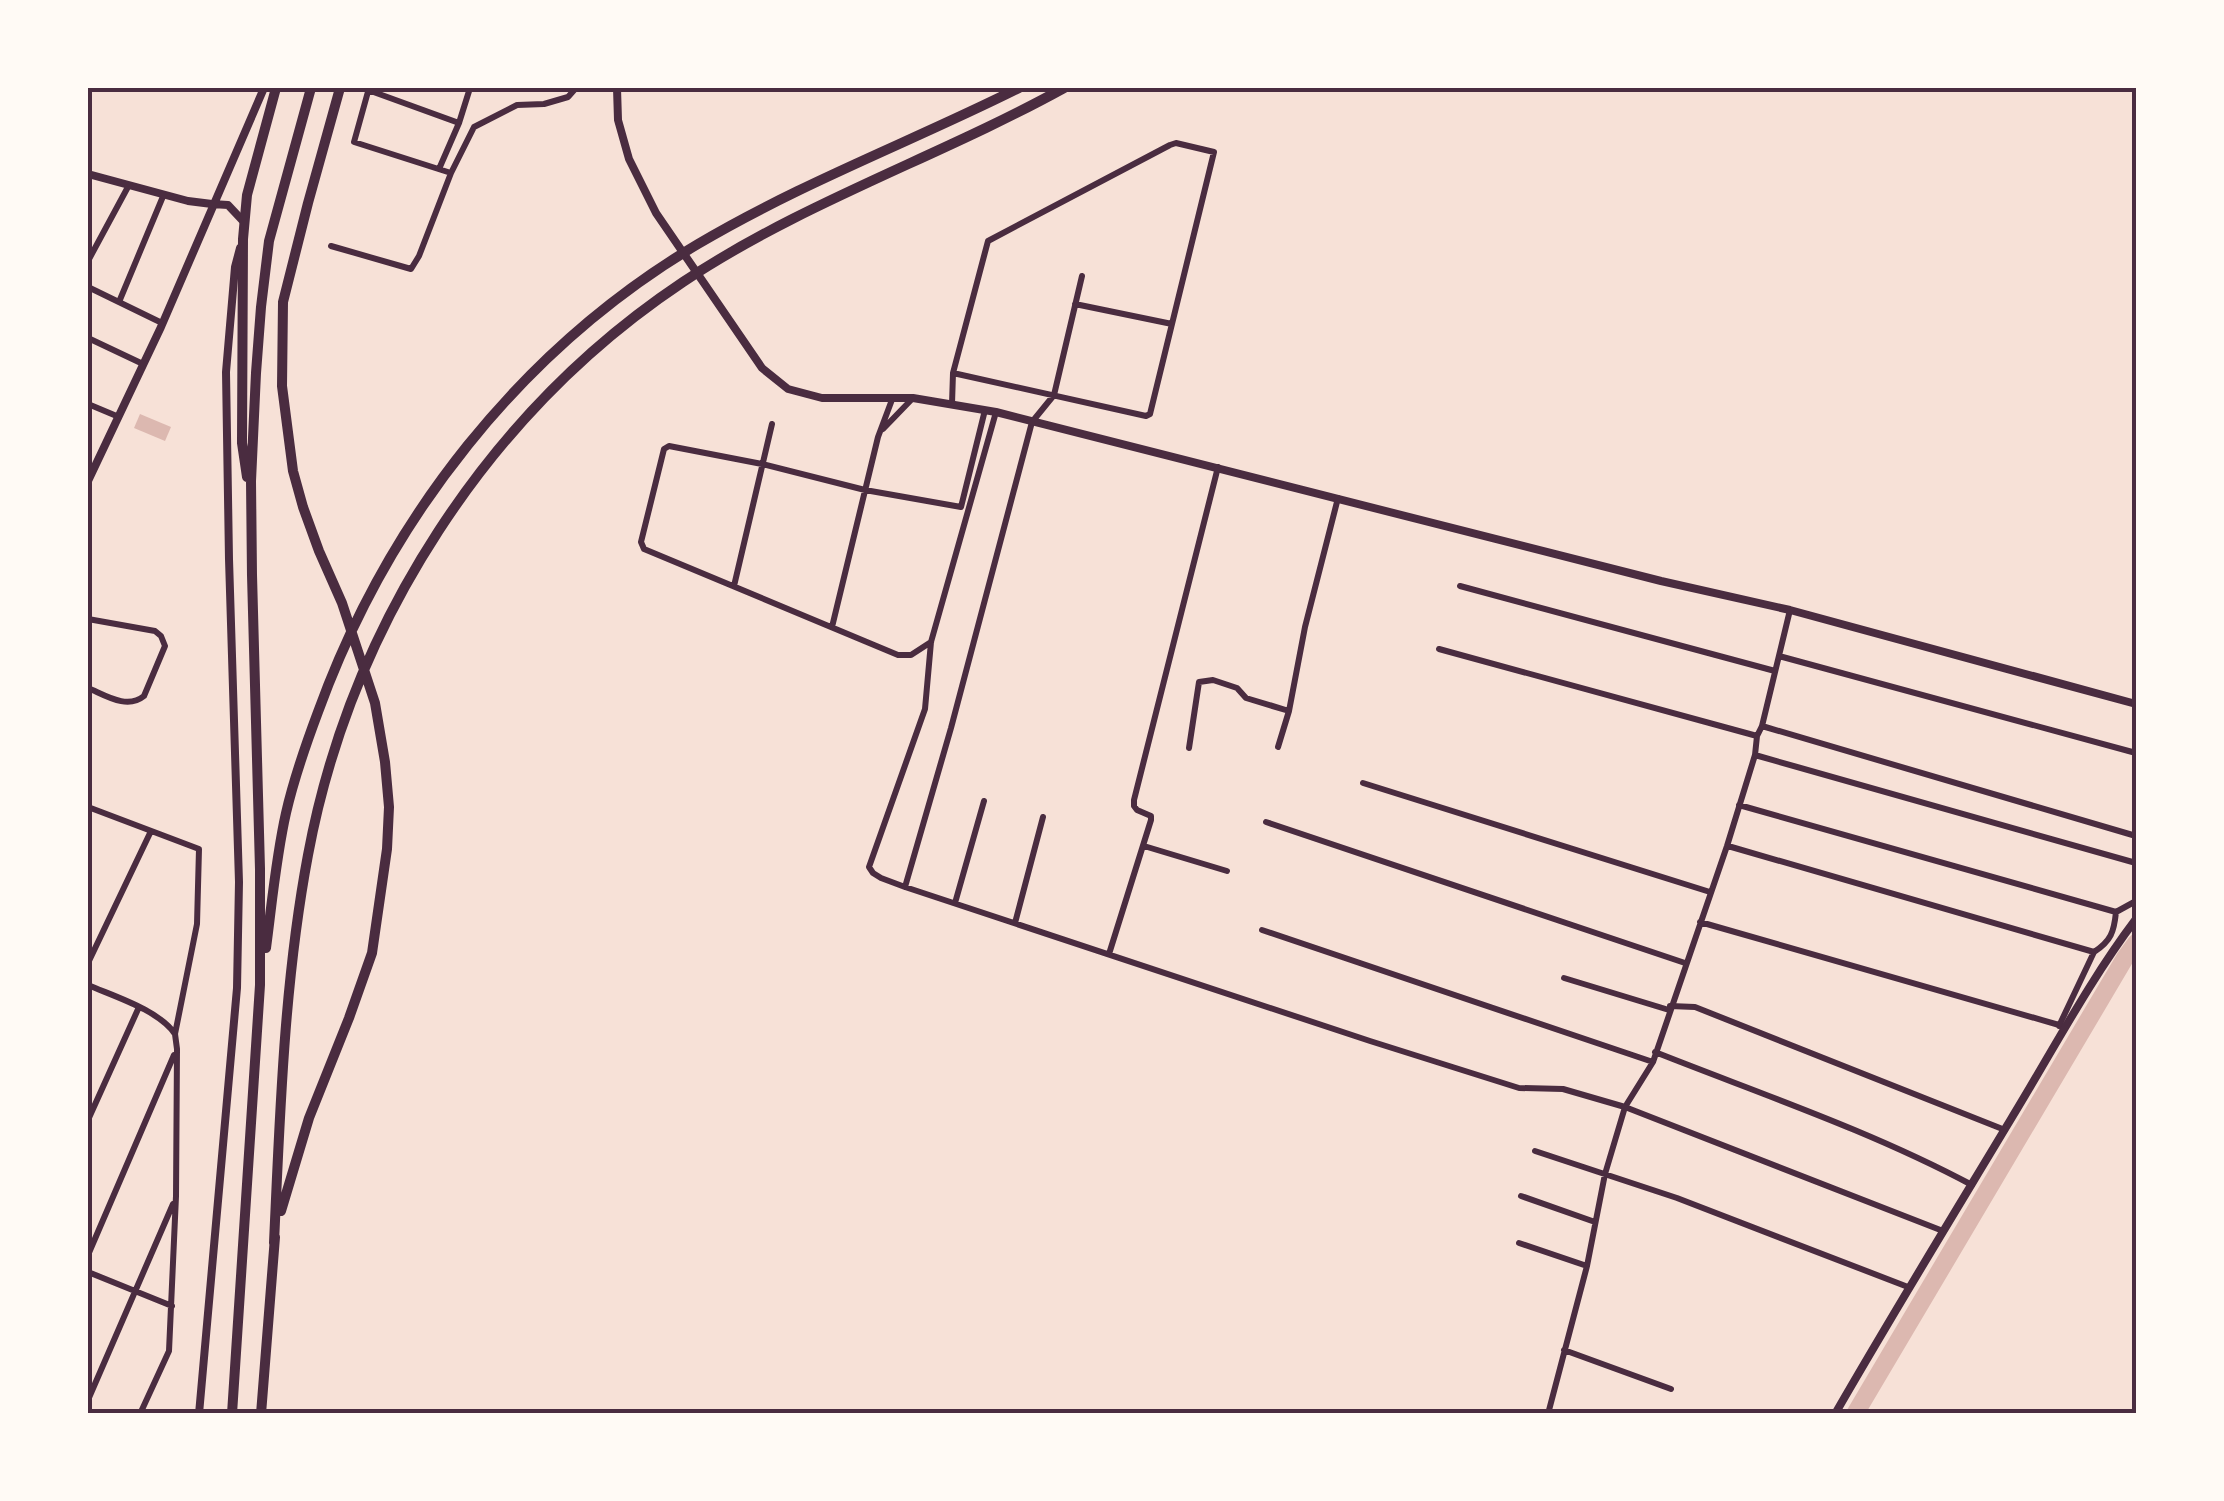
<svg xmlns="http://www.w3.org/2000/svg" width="2224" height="1501" font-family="'Noto Serif',serif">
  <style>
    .water { fill: #dcb8b0 }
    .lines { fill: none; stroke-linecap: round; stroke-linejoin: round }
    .river { stroke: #dcb8b0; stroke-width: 18 }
    .minor { stroke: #4a2c40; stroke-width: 6 }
    .tertiary { stroke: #4a2c40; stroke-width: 8 }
    .secondary { stroke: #4a2c40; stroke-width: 8 }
    .motorway { stroke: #4a2c40; stroke-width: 10 }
    .neatline { fill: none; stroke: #4a2c40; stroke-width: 4 }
  </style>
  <rect width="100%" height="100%" fill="#f7e1d7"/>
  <path class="water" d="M140,414l31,13 -6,14 -31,-13z"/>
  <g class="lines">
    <path class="river" d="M1855,1414l270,-456 11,-15"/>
    <path class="minor" d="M369,88l-15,54 97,31
      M368,90l91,33
      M439,169l20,-46 11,-35
      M331,246l80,23 8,-13 32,-83 23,-46 43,-22 27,-1 24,-7 8,-9
      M88,261l41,-76
      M88,287l74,36
      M119,302l45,-108
      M1075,304l97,20
      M88,338l55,26
      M88,404l31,13
      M952,404l1,-31 35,-132 182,-96 6,-2 38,9 -64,262 -4,2 -193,-43
      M996,412l-65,230 -6,67 -56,158 4,6 8,5 24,9 465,154 149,47 44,1 62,18 318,124
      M883,429l29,-30
      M734,586l38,-162
      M1460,586l315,85
      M88,619l67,12 6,5 4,10 -21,50c-17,14 -39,-1 -56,-8
      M832,627l46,-190 15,-40
      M931,642l-20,13h-13l-254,-106 -3,-7 23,-93 5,-3 93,18 103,26 96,17 24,-97
      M1439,649l318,87
      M1779,656l357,97
      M1762,726l374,110
      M1278,747l11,-36 16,-84 33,-129
      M1189,748l10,-66 14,-2 24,8 9,10 43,13
      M1755,755l381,108
      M1363,783l347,109
      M1739,805l377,107
      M88,807l111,42 -2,75 -22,110 2,15 -1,147 -7,155 -29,63
      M1266,822l419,141
      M1144,846l83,25
      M1728,846l366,106c17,-11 20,-20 22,-40l20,-11
      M905,887l46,-159 81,-306 22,-27 28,-119
      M955,903l29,-102
      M1700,922l366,105
      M1015,923l28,-106
      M1262,930l391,132
      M1109,954l42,-134v-4l-14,-6 -3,-4v-6l84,-333
      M88,963l63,-132
      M1564,978l105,32
      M88,985c25,11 71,25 87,49
      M1670,1006l25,1 310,123
      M2059,1026l35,-74
      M1655,1052c106,42 216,79 317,133
      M88,1120l51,-113
      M1535,1151l142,47 231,89
      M1521,1196l74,26
      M1519,1243l68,23
      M88,1255l86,-200
      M88,1272l84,34
      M1564,1350l107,39
      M88,1400l85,-196
      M1548,1414l39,-148 18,-92 20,-67 28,-45 74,-216 28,-91 2,-19 5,-10 28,-116"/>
    <path class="tertiary" d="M617,88l1,32 11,39 27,54 106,155 26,21 34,9h91l83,14 665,169 129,29 346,94
      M88,174l100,27 24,3
      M1835,1414c57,-99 117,-197 176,-295 41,-67 78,-138 125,-200"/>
    <path class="secondary" d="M212,204l16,1 16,17
      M88,481l73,-154 103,-239
      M199,1414l38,-426 2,-106 -10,-323 -3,-187 9,-105 5,-19"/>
    <path class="motorway" d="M247,477l-5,-34 1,-204 4,-44 29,-107
      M266,948c6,-45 10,-91 20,-135 8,-35 20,-69 32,-101 70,-193 203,-363 380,-468 103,-61 215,-103 321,-156
      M281,1211l28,-93 40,-100 23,-65 15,-104 2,-42 -4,-45 -10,-59 -33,-100 -23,-52 -16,-44 -10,-36 -11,-85 1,-84 25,-99 32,-115
      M274,1243c6,-130 10,-261 34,-388 43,-230 180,-443 375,-573 120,-80 256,-125 381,-194
      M232,1414l28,-429v-116l-8,-294 -1,-94 5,-108 5,-66 8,-66 42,-153
      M261,1414l14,-177"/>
  </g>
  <rect width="2224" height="1501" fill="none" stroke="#fffaf5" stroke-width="180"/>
  <rect x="90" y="90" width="2044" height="1321" class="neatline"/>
</svg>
